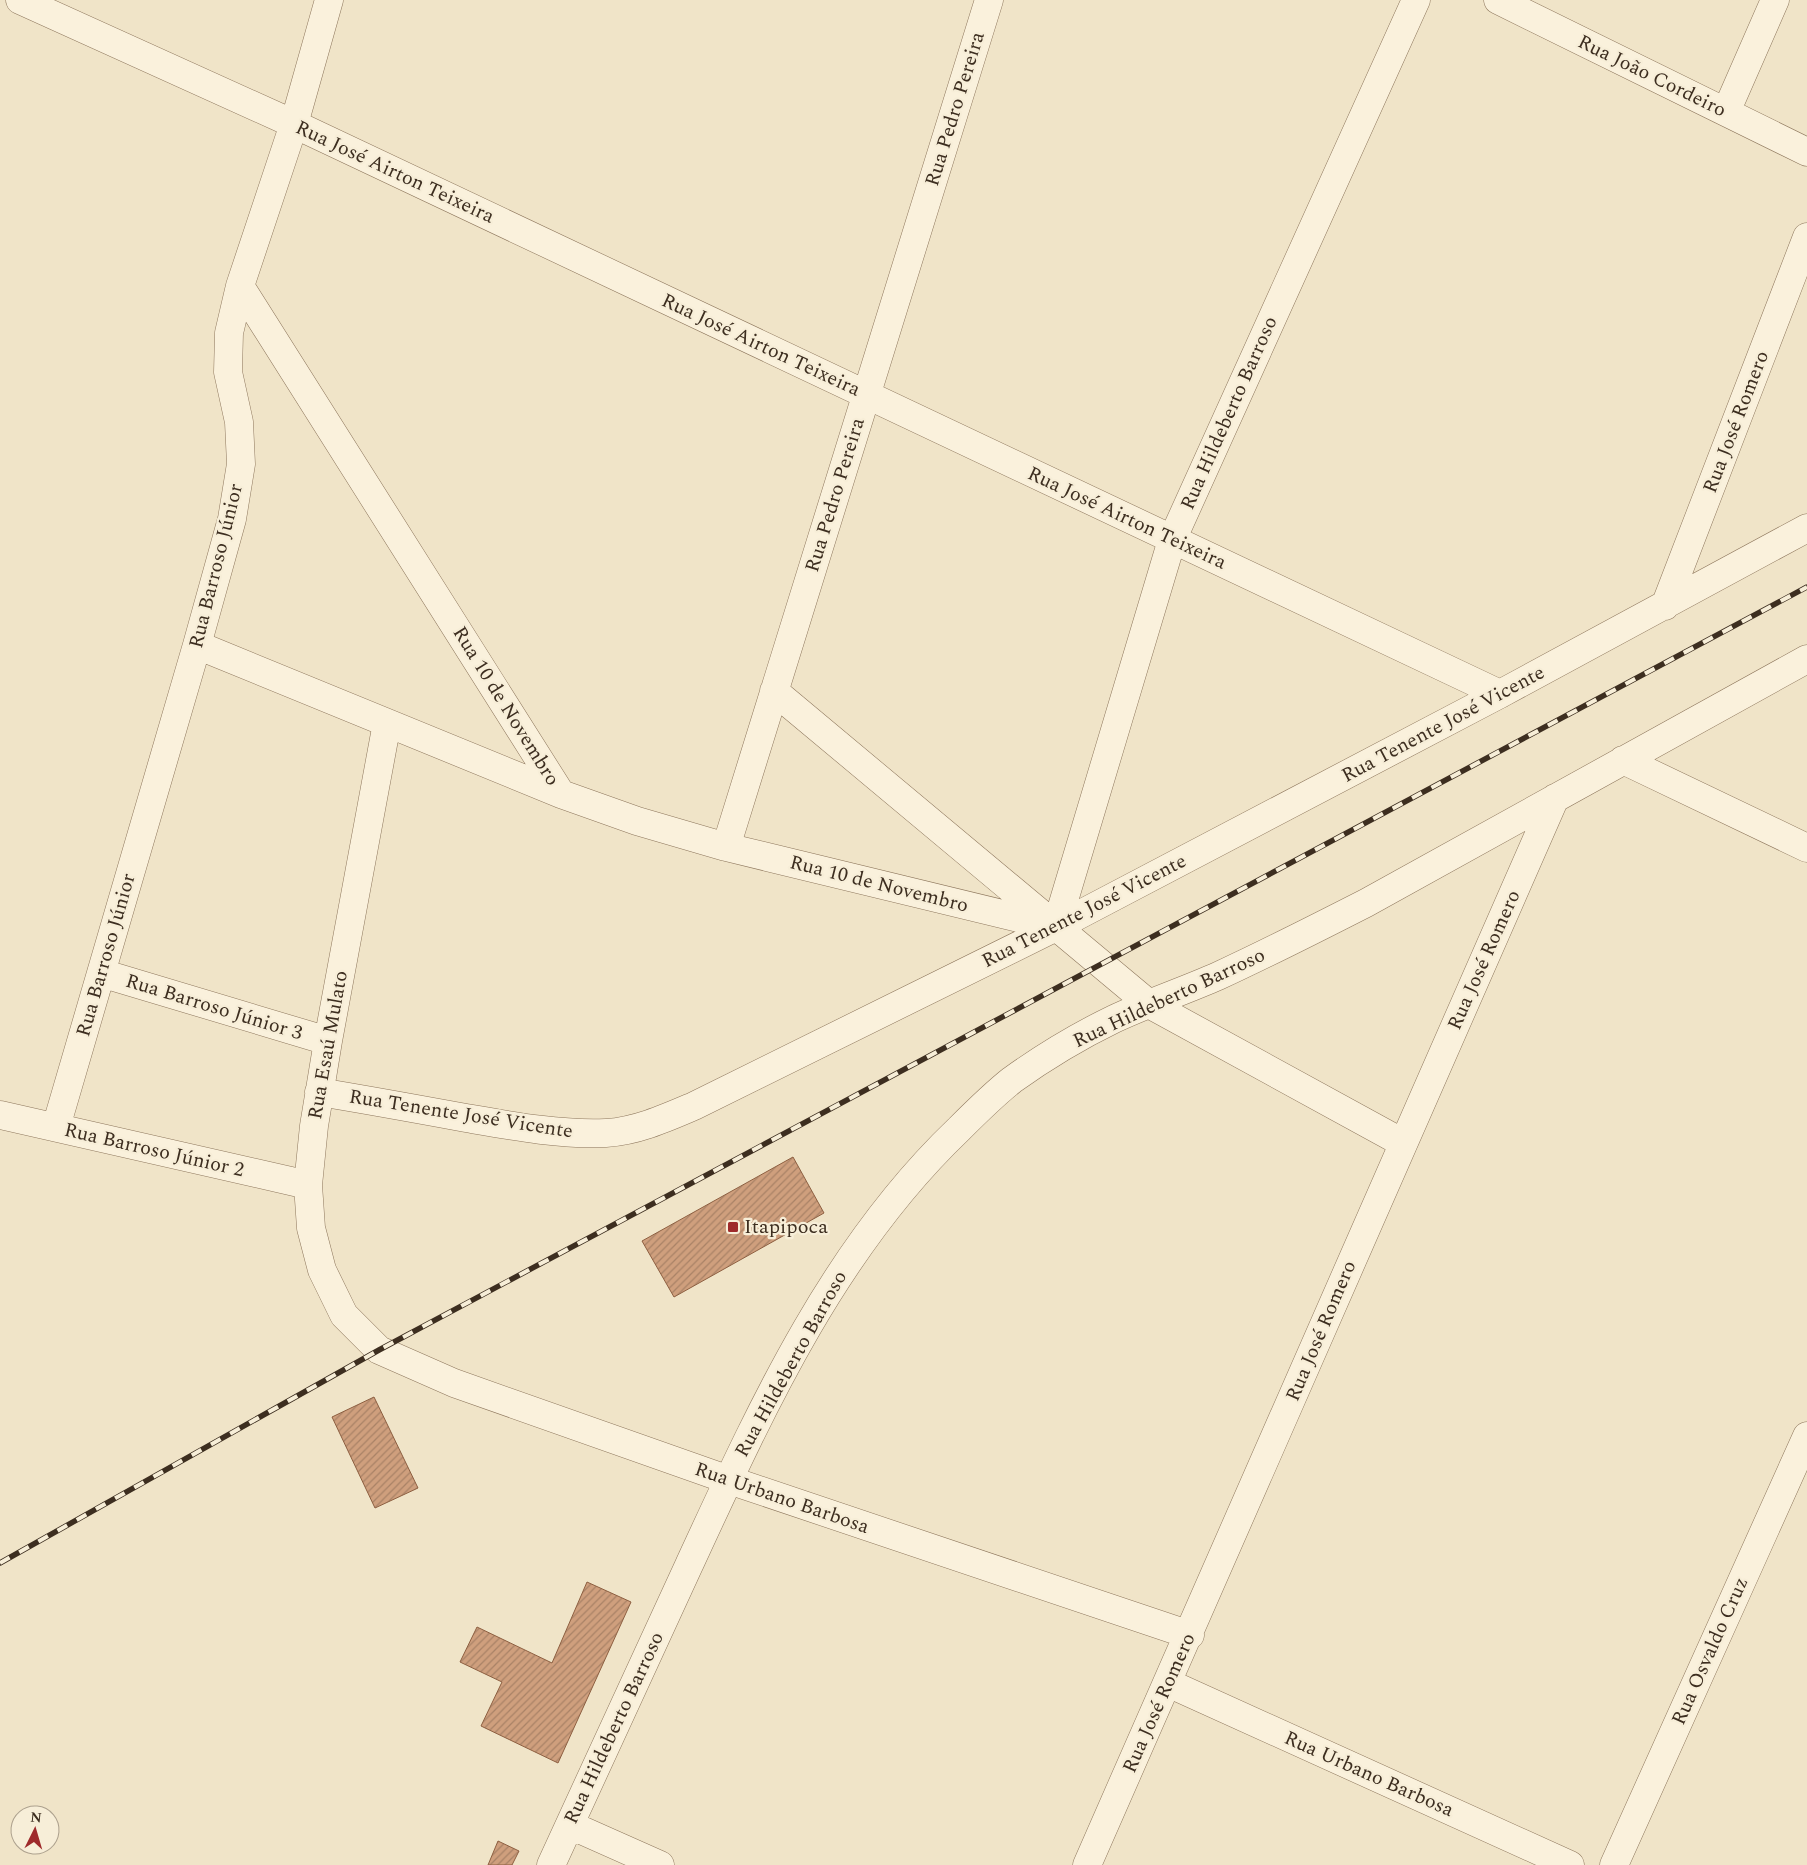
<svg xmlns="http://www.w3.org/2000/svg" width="1807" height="1865" font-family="Spectral,serif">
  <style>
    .building { fill: url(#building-hatch); stroke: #8d5f41 }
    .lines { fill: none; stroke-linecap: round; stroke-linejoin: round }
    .minor-casing { stroke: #8d765c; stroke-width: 29 }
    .minor { stroke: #faf1dc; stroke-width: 28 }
    .rail-casing { stroke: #3d2e20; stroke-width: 5.5 }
    .rail { stroke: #f7eed8; stroke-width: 4; stroke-dasharray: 11; stroke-linecap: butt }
    .poi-dot { fill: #9e2a2b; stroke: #f7eed8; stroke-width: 2 }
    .labels { text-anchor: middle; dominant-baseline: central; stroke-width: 4.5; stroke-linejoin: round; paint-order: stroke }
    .street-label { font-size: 20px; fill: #3d2e20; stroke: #f7eed8 }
    .poi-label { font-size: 20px; fill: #3d2e20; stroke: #f7eed8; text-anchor: start }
  </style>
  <defs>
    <pattern id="building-hatch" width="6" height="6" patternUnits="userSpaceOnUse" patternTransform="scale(1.25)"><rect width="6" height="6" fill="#cf9f7d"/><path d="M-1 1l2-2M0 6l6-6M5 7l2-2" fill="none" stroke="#a98266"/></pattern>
  </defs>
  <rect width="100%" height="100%" fill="#f0e4c8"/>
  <path class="building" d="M793,1157l31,56 -150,84 -32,-56z
    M374,1397l44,91 -43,20 -43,-91z
    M587,1582l44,20 -73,161 -77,-37 21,-44 -42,-20 17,-35 75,36z
    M498,1841l21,10 -7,14h-24z"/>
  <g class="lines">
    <g class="minor-casing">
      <path id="minor" d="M20,0l274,124 1206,570
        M1498,0l309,152
        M1726,112l49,-112
        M240,286l321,508
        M1665,606l142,-369
        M197,645l364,149 76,27 89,26 330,80
        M774,691l375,313 254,139
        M387,723l-59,318 -14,85 -6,59 3,43 11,42 22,45 35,35 75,33 275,97 461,155
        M1623,760l184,88
        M726,847l263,-847
        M1056,927l116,-387 244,-540
        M101,973l227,68
        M319,1092c49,8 98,17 147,26 46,8 94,17 140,15 31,-2 60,-15 88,-27l362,-179 444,-233 307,-166
        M0,1115l308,70
        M56,1127l141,-482 35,-126 9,-55 -2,-42 -11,-50 1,-39 11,-47 54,-162 35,-124
        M1168,1683l402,182
        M570,1825l90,40
        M551,1865c46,-100 92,-200 138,-300 72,-156 144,-316 270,-436 17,-17 34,-34 53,-49 32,-23 67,-44 102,-61 34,-16 70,-28 104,-43 50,-23 99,-48 148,-73l441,-244
        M1087,1865l468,-1067
        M1614,1865l193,-429"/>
    </g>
    <use href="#minor" class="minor"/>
    <g class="rail-casing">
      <path id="rail" d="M0,1563l379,-213 1428,-763"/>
    </g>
    <use href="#rail" class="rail"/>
  </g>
  <rect class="poi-dot" x="727" y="1221" width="12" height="12" rx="2.5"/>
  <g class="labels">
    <g class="street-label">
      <text transform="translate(1652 76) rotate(26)">Rua João Cordeiro</text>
      <text transform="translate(955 109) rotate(-73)">Rua Pedro Pereira</text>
      <text transform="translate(395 172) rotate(25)">Rua José Airton Teixeira</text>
      <text transform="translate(761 345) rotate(25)">Rua José Airton Teixeira</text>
      <text transform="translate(1229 413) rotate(-66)">Rua Hildeberto Barroso</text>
      <text transform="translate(1736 422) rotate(-69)">Rua José Romero</text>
      <text transform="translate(835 495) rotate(-73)">Rua Pedro Pereira</text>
      <text transform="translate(1127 518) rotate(25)">Rua José Airton Teixeira</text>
      <text transform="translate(216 566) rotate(-76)">Rua Barroso Júnior</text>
      <text transform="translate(506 706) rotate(58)">Rua 10 de Novembro</text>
      <text transform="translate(1443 724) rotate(-28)">Rua Tenente José Vicente</text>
      <text transform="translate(879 884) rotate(14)">Rua 10 de Novembro</text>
      <text transform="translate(1084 911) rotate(-27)">Rua Tenente José Vicente</text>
      <text transform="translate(106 955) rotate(-74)">Rua Barroso Júnior</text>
      <text transform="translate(1484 960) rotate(-66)">Rua José Romero</text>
      <text transform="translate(1169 998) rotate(-25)">Rua Hildeberto Barroso</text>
      <text transform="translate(214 1007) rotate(17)">Rua Barroso Júnior 3</text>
      <text transform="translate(328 1045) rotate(-80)">Rua Esaú Mulato</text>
      <text transform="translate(461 1114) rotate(9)">Rua Tenente José Vicente</text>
      <text transform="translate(154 1150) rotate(13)">Rua Barroso Júnior 2</text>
      <text transform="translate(1321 1331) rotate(-67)">Rua José Romero</text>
      <text transform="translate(791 1364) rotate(-61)">Rua Hildeberto Barroso</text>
      <text transform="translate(782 1498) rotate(19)">Rua Urbano Barbosa</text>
      <text transform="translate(1710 1651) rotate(-66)">Rua Osvaldo Cruz</text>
      <text transform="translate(1159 1703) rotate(-66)">Rua José Romero</text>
      <text transform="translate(614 1728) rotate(-65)">Rua Hildeberto Barroso</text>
      <text transform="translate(1369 1774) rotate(24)">Rua Urbano Barbosa</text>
    </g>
    <g class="poi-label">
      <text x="744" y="1227">Itapipoca</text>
    </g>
  </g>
  <g transform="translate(35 1830) rotate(5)"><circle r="24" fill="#f7eed8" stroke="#ada18e"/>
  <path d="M0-4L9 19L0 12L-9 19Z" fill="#9e2a2b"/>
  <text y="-8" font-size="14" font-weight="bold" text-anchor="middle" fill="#3d2e20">N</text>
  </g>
</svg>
